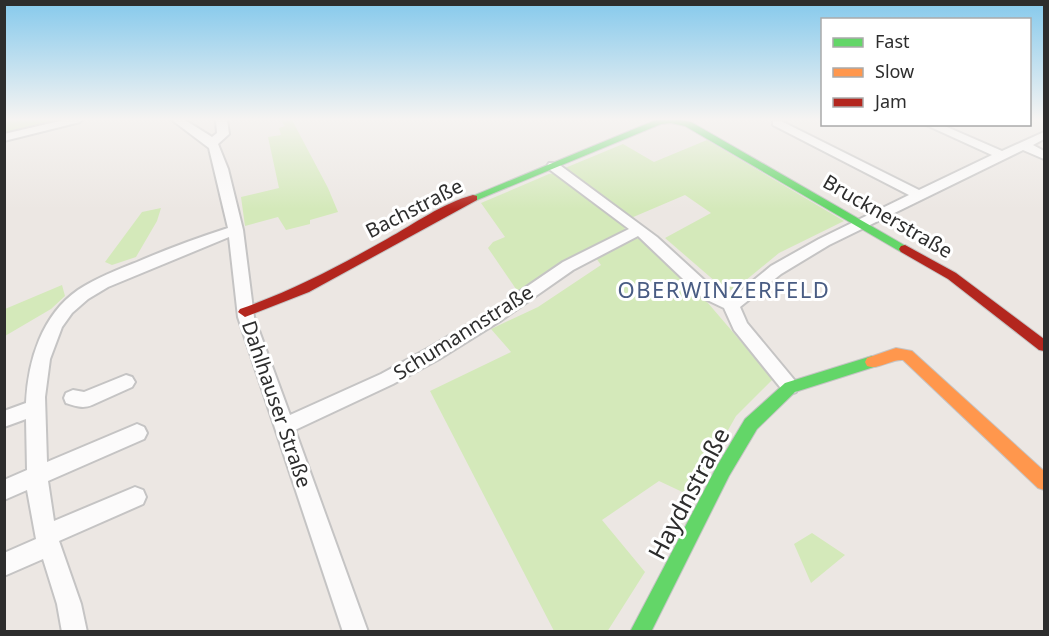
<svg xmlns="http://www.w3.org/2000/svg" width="1049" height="636" font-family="'Noto Sans',sans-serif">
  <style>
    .green { fill: #d4e9ba }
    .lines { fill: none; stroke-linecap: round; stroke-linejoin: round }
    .street-casing { stroke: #c5c4c4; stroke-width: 4 }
    .fast-casing { stroke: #c5c4c4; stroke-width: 2 }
    .slow-casing { stroke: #c5c4c4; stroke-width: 2 }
    .jam-casing { stroke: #c5c4c4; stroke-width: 2 }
    .street { fill: #fcfbfb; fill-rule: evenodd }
    .fast { fill: #63d668; fill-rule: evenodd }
    .slow { fill: #ff974d; fill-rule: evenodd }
    .jam { fill: #b3261e; fill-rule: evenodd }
    .labels { text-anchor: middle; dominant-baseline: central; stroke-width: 6; stroke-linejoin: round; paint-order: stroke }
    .street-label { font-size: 20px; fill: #2d2d2d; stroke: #fff }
    .quarter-label { font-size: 22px; letter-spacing: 1.5px; fill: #495c83; stroke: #fff }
    .near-street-label { font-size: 24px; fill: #2d2d2d; stroke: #fff }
  </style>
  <rect width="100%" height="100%" fill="#ece7e3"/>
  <path class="green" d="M5,120h63l-63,16z
    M280,120h12l36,68 10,24 -28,8v4l-24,6 -8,-13 -33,9 -4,-29 38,-9 -11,-51 13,-2 -2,-7 6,-2z
    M707,140l137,81 -65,32 -45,37 -10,-1 -59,-51 46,-25 -26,-18 -54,23 -66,-50 58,-24 31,18z
    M555,173l67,50 3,6 -3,4 -52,26 -52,33 -30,-44 5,-6 12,-5 -24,-34 68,-29z
    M161,208l-4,13 -21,36 -24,8 -7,-3 37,-50z
    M644,238l52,51 77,90 -37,37 -45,80 -32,-15 -57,39 43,52 -38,60 -53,-1 -124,-240 81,-39 -20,-23 47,-22 63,-42 -5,-7 3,-2 34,-17z
    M62,285l3,11 -14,13 -46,27v-27z
    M812,533l33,22 -34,28 -17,-39z"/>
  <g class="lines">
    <g class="street-casing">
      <path id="street" d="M64,120h18l-2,2 -76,19v-7z
        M172,120h13l27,17 5,-4 -1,-13h11l2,14 -11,10 10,25 15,61 11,87 36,98 91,-41 46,-25 61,-36 75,-51 66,-33 -80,-60 -2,-3 2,-3h8l100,74 58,53 17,8 39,-32 48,-27 90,-44 -136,-70v-4h8l138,69 73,-35 -68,-31h16l62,27 42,-19v7l-11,6 11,6v8l-21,-9 -194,95 -48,29 -41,33 7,16 49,59 3,5 -3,5 -6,2 -6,-2 -50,-62 -10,-22 -21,-10 -65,-62 -65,34 -73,51 -61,38 -46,25 -98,46 73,202h-25l-105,-315 -9,-80 -121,50 -20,12 -16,14 -10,14 -12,32 -5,38 2,65 90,-38 7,3 3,6 -3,6 -96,42 6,40 81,-34 8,3 3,7 -3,7 -84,37 22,63 6,28h-25l-5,-28 -14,-45 -39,17v-23l32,-14 -9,-49 -23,10v-20l23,-10 -1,-51 -22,8v-16l22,-8c2,-43 16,-88 52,-113 18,-12 39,-20 59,-28 30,-13 60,-24 91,-34l-19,-80z
        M126,375l6,2 3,5 -3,5 -40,18c-9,4 -17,1 -26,-2l-2,-5 2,-5 7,-3 11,2z"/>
    </g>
    <g class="fast-casing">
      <path id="fast" d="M656,120h25l10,2 220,127 -2,3h-8l-216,-126 -14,-3 -10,1 -184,76 -4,1 -5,-3z
        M872,356l5,2 2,4 -2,4 -82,26 -38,37 -28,47 -78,156h-21l87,-166 28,-47 40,-36z"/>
    </g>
    <g class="slow-casing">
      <path id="slow" d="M896,348l16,3 132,120v19l-6,-2 -135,-128c-12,-1 -24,10 -36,6l-2,-4 2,-4z"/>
    </g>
    <g class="jam-casing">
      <path id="jam" d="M473,195l4,1v4l-168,92 -64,25 -7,-5 2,-3c52,-18 99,-43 147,-70 27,-15 56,-36 86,-44z
        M905,245l51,28 88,66v12l-5,-1 -91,-71 -47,-27 -2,-3 2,-3z"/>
    </g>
    <use href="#street" class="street"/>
    <use href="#fast" class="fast"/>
    <use href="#slow" class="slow"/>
    <use href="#jam" class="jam"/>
  </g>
  <linearGradient id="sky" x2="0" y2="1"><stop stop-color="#85c9ec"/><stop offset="0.57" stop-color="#f6f4f2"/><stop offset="1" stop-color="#f6f4f2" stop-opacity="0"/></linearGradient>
  <rect width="1049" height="209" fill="url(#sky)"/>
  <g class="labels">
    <g class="street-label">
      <text transform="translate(414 208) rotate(-27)">Bachstraße</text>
      <text transform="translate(888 216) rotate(30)">Brucknerstraße</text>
      <text transform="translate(463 332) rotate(-32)">Schumannstraße</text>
      <text transform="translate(277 404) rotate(71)">Dahlhauser Straße</text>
    </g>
    <g class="quarter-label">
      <text x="724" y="289">OBERWINZERFELD</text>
    </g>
    <g class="near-street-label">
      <text transform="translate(688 493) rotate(-62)">Haydnstraße</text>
    </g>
  </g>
  <rect width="1049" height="636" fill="none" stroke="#2d2d2d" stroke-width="12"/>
  <rect x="821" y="18" width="210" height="108" fill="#ffffff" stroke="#ababab" stroke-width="1.5"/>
  <rect x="833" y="38" width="30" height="9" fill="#63d668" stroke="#ababab" stroke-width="1.5"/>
  <text x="875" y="48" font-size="18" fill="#2d2d2d">Fast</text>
  <rect x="833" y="68" width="30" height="9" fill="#ff974d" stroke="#ababab" stroke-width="1.5"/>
  <text x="875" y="78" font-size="18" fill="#2d2d2d">Slow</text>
  <rect x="833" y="98" width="30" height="9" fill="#b3261e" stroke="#ababab" stroke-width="1.5"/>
  <text x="875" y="108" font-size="18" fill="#2d2d2d">Jam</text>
</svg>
